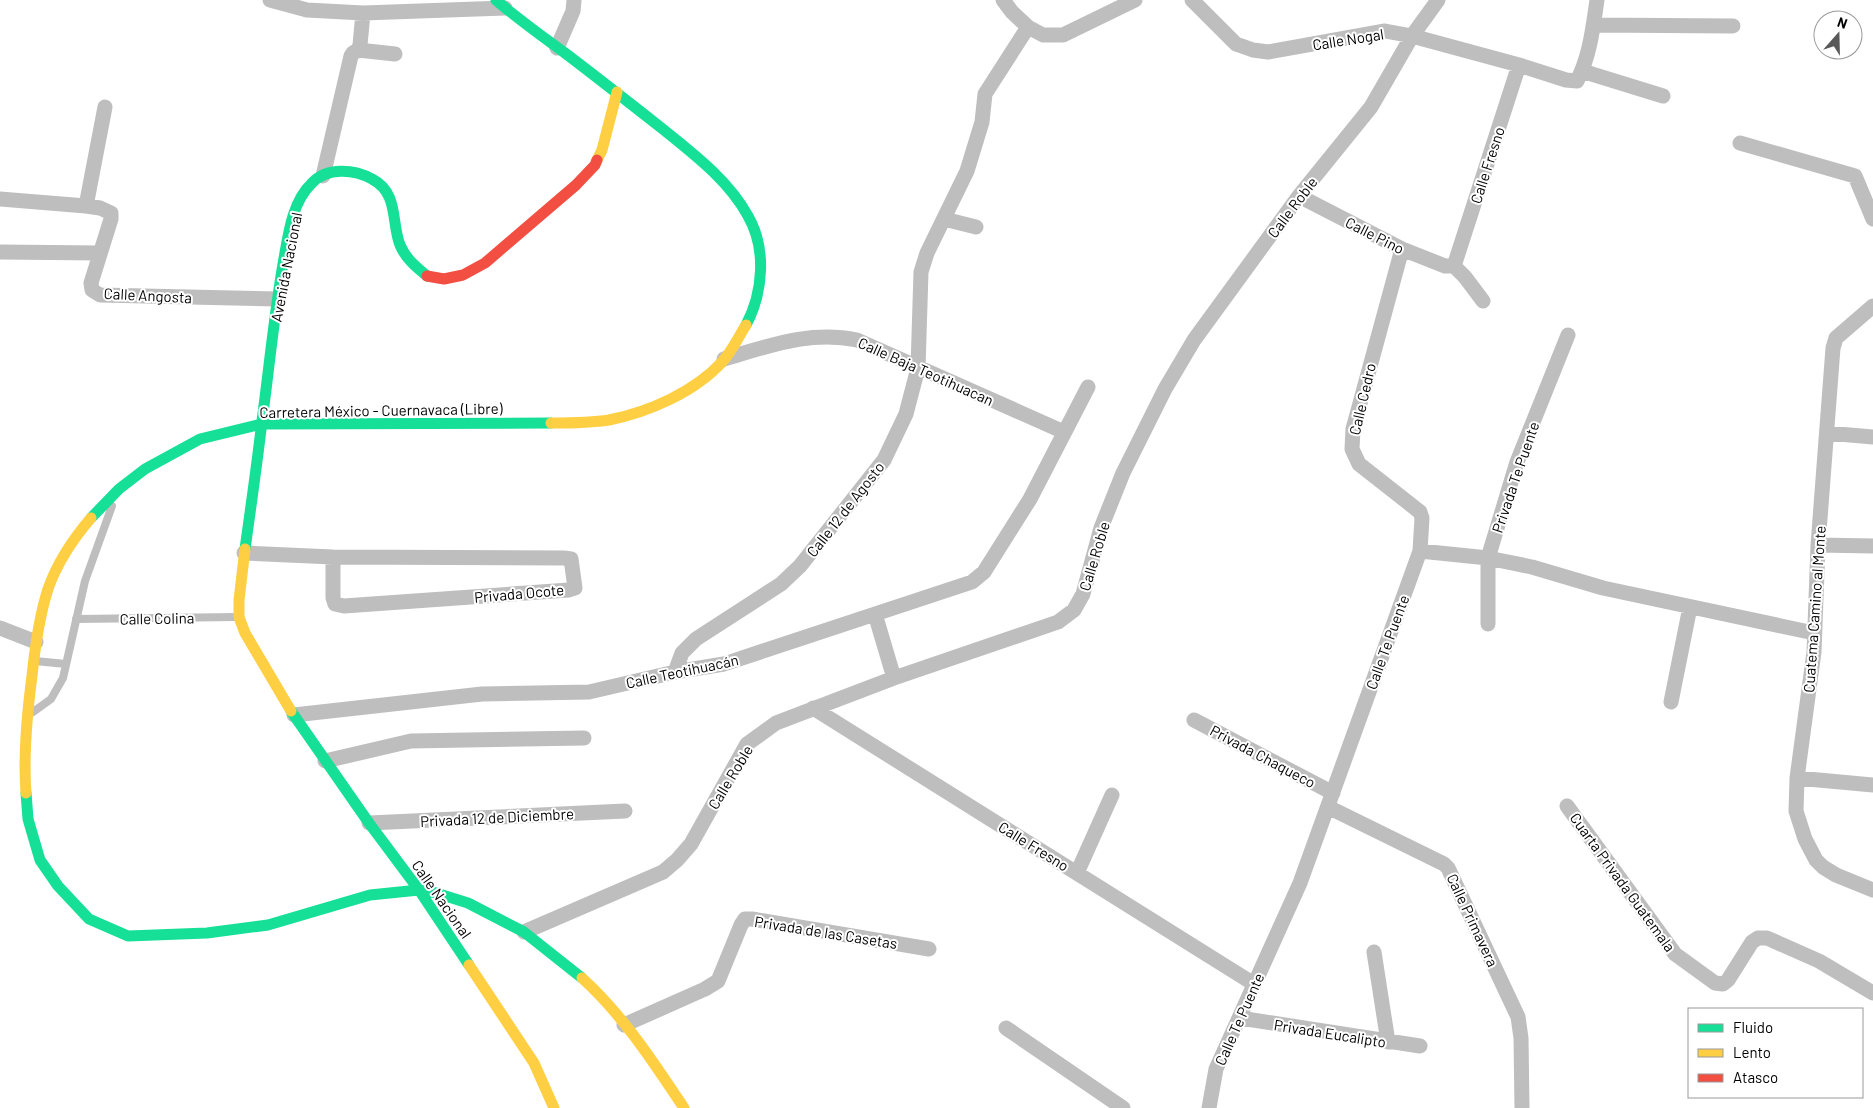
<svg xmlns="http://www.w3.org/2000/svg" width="1873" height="1108" font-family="Barlow,sans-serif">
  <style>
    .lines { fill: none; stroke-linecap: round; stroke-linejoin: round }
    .lane { stroke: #bebebe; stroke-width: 8 }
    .street { stroke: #bebebe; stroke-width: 15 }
    .fast { stroke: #16e098; stroke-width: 11 }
    .slow { stroke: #ffcf43; stroke-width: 11 }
    .jam { stroke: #f24e42; stroke-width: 11 }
    .labels { text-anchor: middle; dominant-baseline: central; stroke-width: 4; stroke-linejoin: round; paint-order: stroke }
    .street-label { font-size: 15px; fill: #000; stroke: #fff }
  </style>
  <rect width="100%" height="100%" fill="#fff"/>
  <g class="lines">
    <path class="lane" d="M76,619l161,-2
      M35,661l31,3
      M33,712l18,-13 12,-21 22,-97 27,-75"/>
    <path class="street" d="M270,0l37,10 56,3 142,-5
      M1003,0l9,12 16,15 15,8h20l72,-35
      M1192,0l44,44 17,6 15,2 117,-21 27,5 107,29 47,15 11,1c13,-25 16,-54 20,-81
      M1593,25l140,1
      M557,48l16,-37 1,-11
      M358,50l37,4
      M1582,71l81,25
      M1740,143l115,33 18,43
      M323,176l28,-120 2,-3 5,-3 2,-5 3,-32
      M1299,196l103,53 43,17h9
      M0,199l86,7 14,2 11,5v6l-20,64 1,7 8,5 177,4
      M86,206l19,-99
      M944,219l32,8
      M0,252l100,1
      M1454,266l65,-201
      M1454,266l11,11 18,24
      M1873,306l-37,32 -3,10 -15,197 -4,107 -17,126 -1,33 9,28 11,21 7,7 13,8 37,15
      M724,359c45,-13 86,-29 133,-19l207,92
      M1827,433l46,4
      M1818,545l55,1
      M1420,551l68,7 44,9 71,21 211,45
      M244,553l89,4 231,1 7,1 4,29 -6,2 -225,16 -9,-2 -2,-6v-41
      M875,614l19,64
      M1488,624v-66l29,-96 51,-127
      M0,628l36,14
      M675,672l7,-19 14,-14 85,-55 19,-18 84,-106 22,-46 12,-46 3,-96 6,-19 40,-82 15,-49 3,-28 43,-67
      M1671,702l19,-95
      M813,708l441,276
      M294,715l188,-21 107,-2 86,-20 49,-8 248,-82 12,-10 46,-73 58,-112
      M1194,720l139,73
      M325,761l86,-20 173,-3
      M1797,778l76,7
      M1567,806l108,148 40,29 8,1 5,-4 24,-38 6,-4h9l52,23 54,32
      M1328,807l116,57 4,4 70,149 3,21 1,70
      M369,823l256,-12
      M1077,873l35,-78
      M524,932l139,-60 14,-12 14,-16 56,-100 29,-21 118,-45 164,-56 16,-12 9,-16 18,-66 22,-55 42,-84 29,-49 105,-144 72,-89 41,-71 26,-36
      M1374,952l14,90
      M1240,1018l180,28
      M624,1025l81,-36 13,-8 23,-56 4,-6h7l177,30
      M1006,1028l117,80
      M1209,1108l7,-39 84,-186 120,-332 2,-33 -2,-6 -61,-48 -7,-15 1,-20 49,-180"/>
    <path class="fast" d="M496,0c22,19 46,36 69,53 33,25 66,51 99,77 31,25 65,51 84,86 19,33 15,77 -2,109
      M91,518l28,-29 26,-20 55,-30 62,-15 289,-1
      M245,549c6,-43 12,-85 17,-128 7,-52 12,-105 21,-157 5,-27 8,-61 29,-81 15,-16 42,-14 60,-4 27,14 19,43 28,66 6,14 16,22 27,31
      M291,711l78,112 50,67 50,75
      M26,793l2,26 12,41 18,26 31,33 39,17 79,-3 61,-8 102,-30 49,-5 17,3 32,10 56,29 58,46"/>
    <path class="slow" d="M597,160l5,-10 15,-58
      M551,423c19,0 39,0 58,-3 40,-8 86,-28 114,-59 9,-10 16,-25 23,-36
      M245,549l-6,51v17l6,16 46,78
      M26,793c-3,-39 1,-79 6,-117 3,-29 7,-59 16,-87 9,-26 25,-50 43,-71
      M469,965l65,98 20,45
      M582,978c41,37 72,85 102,130"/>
    <path class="jam" d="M427,276l17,3 19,-4 22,-12 91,-78 19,-20 2,-5"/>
  </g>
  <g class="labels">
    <g class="street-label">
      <text transform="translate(1348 39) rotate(-9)">Calle Nogal</text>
      <text transform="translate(1487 165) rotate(-72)">Calle Fresno</text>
      <text transform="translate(1292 207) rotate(-53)">Calle Roble</text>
      <text transform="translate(1375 235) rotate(27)">Calle Pino</text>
      <text transform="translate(286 267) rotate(-79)">Avenida Nacional</text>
      <text transform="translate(148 295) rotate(3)">Calle Angosta</text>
      <text transform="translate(926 371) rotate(24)">Calle Baja Teotihuacan</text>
      <text transform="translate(1362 399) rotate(-77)">Calle Cedro</text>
      <text transform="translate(381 410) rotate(-1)">Carretera México - Cuernavaca (Libre)</text>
      <text transform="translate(1515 477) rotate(-71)">Privada Te Puente</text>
      <text transform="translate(845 509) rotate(-52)">Calle 12 de Agosto</text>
      <text transform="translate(1094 556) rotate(-73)">Calle Roble</text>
      <text transform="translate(519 593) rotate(-5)">Privada Ocote</text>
      <text transform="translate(1814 609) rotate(-86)">Cuatema Camino al Monte</text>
      <text transform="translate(157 618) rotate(-1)">Calle Colina</text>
      <text transform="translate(1387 642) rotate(-70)">Calle Te Puente</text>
      <text transform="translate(682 671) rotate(-12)">Calle Teotihuacán</text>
      <text transform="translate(1263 756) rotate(28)">Privada Chaqueco</text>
      <text transform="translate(730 777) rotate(-59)">Calle Roble</text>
      <text transform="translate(497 817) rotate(-3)">Privada 12 de Diciembre</text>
      <text transform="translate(1034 846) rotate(32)">Calle Fresno</text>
      <text transform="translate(1623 882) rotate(54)">Cuarta Privada Guatemala</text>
      <text transform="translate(442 899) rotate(55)">Calle Nacional</text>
      <text transform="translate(1473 920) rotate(65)">Calle Primavera</text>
      <text transform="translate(826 932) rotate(9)">Privada de las Casetas</text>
      <text transform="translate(1239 1019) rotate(-66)">Calle Te Puente</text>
      <text transform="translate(1330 1033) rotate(9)">Privada Eucalipto</text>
    </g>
  </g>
  <rect x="1688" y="1008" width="175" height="90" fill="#ffffff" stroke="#999999"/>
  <rect x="1698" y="1024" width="25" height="8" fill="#16e098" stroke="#999999"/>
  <text x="1733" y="1033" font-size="15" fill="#000000">Fluido</text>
  <rect x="1698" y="1049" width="25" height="8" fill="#ffcf43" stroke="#999999"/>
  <text x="1733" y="1058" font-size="15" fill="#000000">Lento</text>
  <rect x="1698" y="1074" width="25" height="8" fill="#f24e42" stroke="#999999"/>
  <text x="1733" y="1083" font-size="15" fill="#000000">Atasco</text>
  <g transform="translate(1838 35) rotate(20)"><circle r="24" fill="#ffffff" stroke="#999999"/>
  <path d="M0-4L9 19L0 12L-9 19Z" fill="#595959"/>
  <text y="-8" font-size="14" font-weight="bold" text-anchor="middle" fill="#000000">N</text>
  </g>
</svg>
